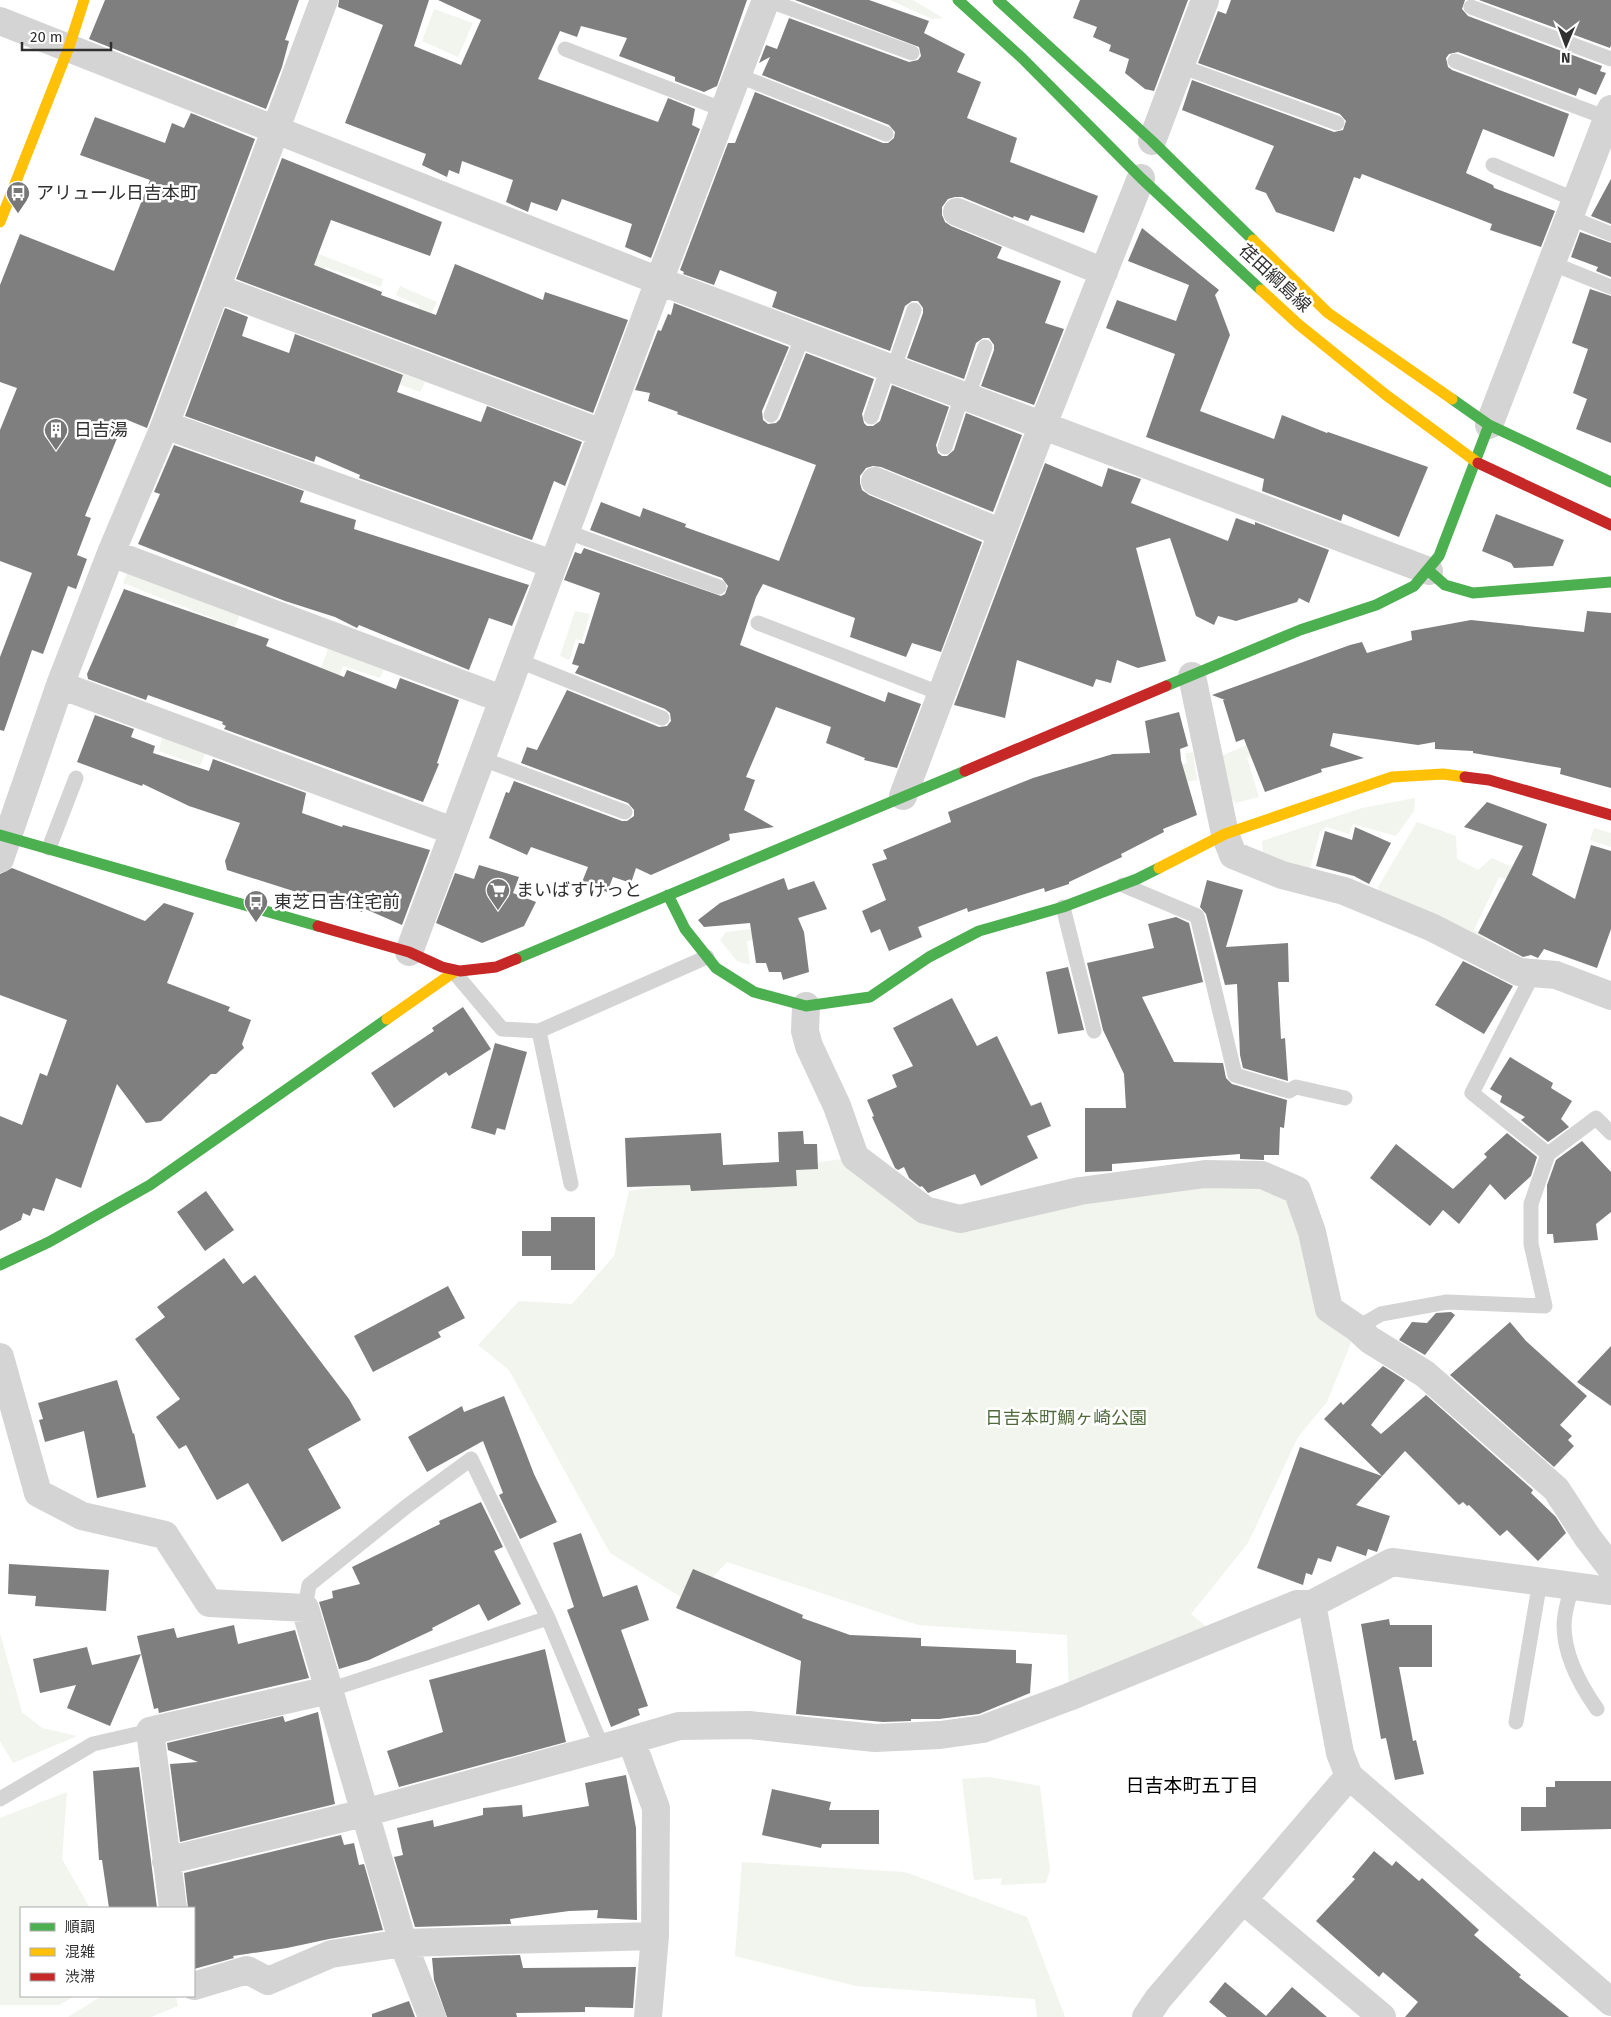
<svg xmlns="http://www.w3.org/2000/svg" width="1611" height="2017" font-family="'Fira Sans','Noto Sans JP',sans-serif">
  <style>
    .green { fill: #f1f5ed }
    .building { fill: #7f7f7f }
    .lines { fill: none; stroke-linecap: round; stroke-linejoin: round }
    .lane { stroke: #d4d4d4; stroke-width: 15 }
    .street { stroke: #d4d4d4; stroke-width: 28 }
    .fast { stroke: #4caf50; stroke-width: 11 }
    .slow { stroke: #ffc107; stroke-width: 11 }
    .jam { stroke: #c62828; stroke-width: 11 }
    .labels { text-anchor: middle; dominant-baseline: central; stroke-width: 5; stroke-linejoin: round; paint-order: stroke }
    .poi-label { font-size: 18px; fill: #303030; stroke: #fff; text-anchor: start }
    .street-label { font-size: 18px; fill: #303030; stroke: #fff }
    .park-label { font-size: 18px; fill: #516b3d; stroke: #fff }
    .neighbourhood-label { font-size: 19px; fill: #000; stroke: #fff }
  </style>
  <rect width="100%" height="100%" fill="#fff"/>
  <path class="green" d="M890,0h23l30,18 -11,1z
    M434,9l39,14 -15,34 -36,-16z
    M262,232l121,47 -2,8 -56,-20 -2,6z
    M400,286l37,16 -7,14 -11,-3v-8l-23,-10z
    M313,340l112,42 -5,10 -117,-44z
    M128,571l112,43 -5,13 -112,-44z
    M575,611l15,3 -8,27 -6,-2 -7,21 -9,-4z
    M328,649l56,20 -4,9 -37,-12 -16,41 -18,-6z
    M1292,726l4,9 -49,23 12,39 -23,6 -7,-7 -8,-40z
    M162,737l43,17 -5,12 -41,-15z
    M1193,752l4,28 -33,6 4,-18 19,-5 -2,-10z
    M1415,798l-1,13 -18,25 -43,-12 -4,10 -23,-7 -6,5 -10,36 35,13 -82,-26 -1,-14 100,-33z
    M1417,822l39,14 1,23 21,11 14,-12 20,9 -4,13 -9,-3 -25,53 16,11 -1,4 -106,-44 -5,-14z
    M1594,828l17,5v14l-21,-7z
    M796,924l1,7 -50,10 3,24 -13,-4 -17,-21 6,-8z
    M855,1157l70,53 280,-36 92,16 32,119 28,19 -30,74 -29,35 -50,106 -57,71 27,22 -149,61 -2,-62 -149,-10 -191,-63 -38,40 -79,-49 -101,-183 -31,-25 41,-44 53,3 42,-48 15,-65z
    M0,1633l22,79 20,16 35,8 -64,27 -13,-22z
    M989,1777l51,9 10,84 -4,13 -45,2 1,-7 -28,2 -12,-101z
    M67,1792l-5,67 28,49h-69v88h54l-16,9h-59v-187z
    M742,1862l163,10 122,45 38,100h-28l-2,-18 -179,-13 -121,-30z
    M102,1996h74l2,10 -27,11h-83z"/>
  <path class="building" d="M105,0h194l-14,40 4,1 -7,26 -16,42 -177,-70z
    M339,0h90l-15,46 47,19 20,-45 -43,-20h309l-30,86 -13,6 -29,-11v-4l-56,-21 8,-18 -46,-12 -4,11 -17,-6 -22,48 120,43 10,-24 27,11 -3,16 8,4 -49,129 -26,-11 7,-23 -70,-25 -5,12 -26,-9 -3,10 -22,-10 7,-22 -51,-19 -3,13 -10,-4 -2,7 -25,-12 4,-11 -81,-31 38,-98 -45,-18z
    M795,0h74l60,21 -5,12 41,21 -8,18 24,10 -14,36 50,20 -7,24 88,34 -14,37 -53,-18 -3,6 -14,-5 -1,2 -51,-21h-7l-7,2 -6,8v8l3,7 6,4 51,21 -5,11 64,23 -16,42 19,6 -30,76 -53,-19 13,-36v-5l-5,-7h-6l-7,5 -12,36 -57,-21 16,-45v-5l-5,-7h-6l-7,5 -15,45 -118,-44 5,-15 -57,-22 -6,15 -31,-11 1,-2 -4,-2 48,-127h7l20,-51 128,51h5l6,-5 1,-6 -6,-7 -127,-50 8,-18 -11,6 7,-18 11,4 12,-31 120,44 9,-2 3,-4 -2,-9z
    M1080,0h108l-34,91 -9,-2 -20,-16 4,-14 -20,-8 2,-6 -18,-8 4,-10 -24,-9z
    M1231,0h234l-3,9 6,7 134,50 -2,5 6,2 -10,22 -17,-7 -3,8 -118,-44 -9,2 -3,4 2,9 4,3 117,44 -15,43 -71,-28 -17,44 27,12 1,3 61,23 -14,36 -51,-17 2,-6 -130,-50 -2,5 -6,-2 -20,55 -58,-20 -10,-19 -11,-4 19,-43 -92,-36 10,-30 142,52 9,-2 3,-9 -6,-7 -142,-51 20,-52 8,3z
    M1479,0h132v45l-1,3z
    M191,113l64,26 -108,289 -22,-9 -40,97 6,2 -14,37 10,4 -11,30 -8,-3 -25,68 -11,-4 -28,81 -4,-1v-73l32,-84 -32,-12v-131l17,-42 -17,-6v-97l20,-51 94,37 36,-91 -70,-25 15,-38 70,26 7,-20 12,5z
    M282,158l160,64 -12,34 -99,-36 -17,45 68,27 -1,3 55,20 19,-51 88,36 2,-8 83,28 -35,93 -357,-134z
    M1611,179v45l-20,-8z
    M1142,228l77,62 -4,5 15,40 -30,76 74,28 8,-24 45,18 1,-1 100,35 -29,70 -56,-23 -2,7 -79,-30 2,-12 -118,-42 29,-83 -69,-26 11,-28 59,21 13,-36 -61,-24z
    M1580,232l31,11v34l-15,-6 2,-4 -27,-10z
    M1590,289l21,7v147l-35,-14 11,-30 -14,-6 15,-44 -16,-6z
    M674,303l115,44 -27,64 1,9 5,4 8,-1 4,-4 26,-66 68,26 -12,35 2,9 3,3h6l7,-5 12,-36 57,22 -13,38 2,8 4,3h5l7,-6 12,-37 56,22 -29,77 -112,-45 -8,-1 -7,2 -6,8v7l2,7 7,5 113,47 -41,110 -29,-9 -6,14 -56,-20 5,-19 -92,-34 -7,13 -16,48 145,57 3,-10 33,12 -24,64 -33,-8 1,-2 -39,-15 5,-16 -55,-20 -30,70 9,3 -11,30 30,17 -45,7 1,6 -79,35 -15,-7 -5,15 -18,-6 -6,15 -25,-10 6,-15 -57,-20 -4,8 -38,-17 17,-46 3,1 5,-12 108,40h5l7,-5v-6l-6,-7 -107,-40 6,-16 10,3 30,-60 92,37 8,-1 4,-5 -1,-8 -5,-4 -90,-36 4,-7 -7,-2 7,-21 5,1 16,-51 -36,-13 11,-28 6,2 3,-6 137,48 4,-2 3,-8 -6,-8 -132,-48 11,-28 39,15 3,-9 43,16 -1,3 94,34 37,-96 -139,-51 1,-2 -30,-11 2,-8 -15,-3 23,-60 3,1 7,-17 3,1z
    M225,308l23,9 -6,19 47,17 6,-19 108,41 -6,17 84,30 6,-16 95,36 -17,44 -11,-5 -22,59 -173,-62 1,-3 -44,-19 -2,6 -129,-46z
    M174,445l130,46 -4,11 56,18 -2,9 175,56 -17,41 -23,-8 -20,52 -110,-45 -2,3 -22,-11 -50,-16 -147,-57 22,-50 -6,-2z
    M1045,463l57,24 6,-19 33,11 -10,24 97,38 8,-23 19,7v-3l74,28 -20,53 -10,-5 -2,4 -61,19 -18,-5 -4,9 -18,-9 -26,-78 -34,10 30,113 -28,7 -21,-8 -6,23 -15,-4 -3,8 -76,-27 -12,58 -51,-13z
    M1496,514l68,26 -11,26 -39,2 -3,-5 -29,-12z
    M124,589l145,50 -3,7 78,31 3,-7 49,19 4,-11 59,22 -22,63 2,1 -16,38 -199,-73 2,-3 -4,-2 1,-2 -75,-27 -2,5 -58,-21 -1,-5z
    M1587,611l24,2v175l-51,-14 1,-6 -88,-15v-2l-38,-2v-7l-17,3 -85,-12 -3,13 34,12 -43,11 1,3 -57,20 -21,-53 -8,3 -13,-42h2l-13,-5 138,-50 12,-3 5,11 45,-13 -1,-9 60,-11 113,12z
    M1179,712l9,34 -8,3 1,11 16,55 -34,14 1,3 -43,22 1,3 -53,25v2l-24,8 -1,-4 -76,24 -1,-4 -49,19 4,10 -33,14 -9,-22 -9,4 -9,-22 24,-11 -14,-36 15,-5 -4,-9 68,-28 -3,-10 85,-34 80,-24 37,-1 -5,-32z
    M95,715l39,14 -3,8 24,9 -2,7 56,18 4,-12 93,34 -4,20 40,14 1,-2 87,25 -28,75 -39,-17 -1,4 -27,-11 -1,3 -107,-34 -2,-9 15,-38 -51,-17 -46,-22 -1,2 -65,-24z
    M1487,802l60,22 -15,51 43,24 16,-54 20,6v78l-14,39 -53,-19 -6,9 -7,-3 -8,2 -45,-24 45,-87 -59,-19z
    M1355,827l36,16 -22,41 -15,-8 -38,-10 9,-35 27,9z
    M479,865l40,12 -6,16 23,9 -12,24 -42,17 -46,-20 19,-50 19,6z
    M12,868l133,53 19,-18 30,10 -27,70 63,24 -2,4 23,9 -9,24 2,4 -28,26h-5l-50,47 -15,2 -29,-39 -36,104 -25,-10 -12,33 -11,-3 -3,8 -7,-3 -2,7 -21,11v-115l22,9 18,-52 7,3 20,-56 -67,-25v-121z
    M784,878l4,12 26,-9 13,28 -29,9 6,14 5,40 -26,8 -2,-8h-12l-3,-9h-10l-6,-40 -46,4 -6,-7 22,-17z
    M1207,880l36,10 -17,57 62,-4 1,39h-11l3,57 4,-1 3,43 -45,-13 -3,-13 -3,-71 -12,1 -19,-71 -6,-7z
    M1176,917l13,6 14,59 -61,15 32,65 49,1 3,15 6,6 55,16 -3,28 -4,-1 -1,28h-15v5l-24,-1v-5l-128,10v7l-27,1v-64h41l-2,-34 -21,-44 -16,-67 67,-15 -6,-24z
    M1463,961l50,25 -29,48 -49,-29z
    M1068,967l16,63 -26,4 -12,-62z
    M952,998l25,48 20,-10 34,70 10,-4 10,24 -24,10 11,22 -57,28 -6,-12 -47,19 -6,-7 -2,1 -11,-9 -5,-11 -6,3 -3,-2 -23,-51 2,-1 -7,-16 30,-13 -5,-12 21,-9 -20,-38z
    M463,1007l28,42 -42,27 -3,-4 -52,36 -23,-35 63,-42 -2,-3z
    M495,1043l32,9 -22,78 -8,-2 -2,7 -24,-7z
    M1510,1057l43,26 -2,5 21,13 -11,18 8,8 -21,15 -27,-22 4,-3 -25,-15 2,-6 -12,-7z
    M803,1131l1,13h13l1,25 -22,1 1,16 -106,5 -1,-6 -63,2 -2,-49 96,-5 2,32 56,-3 -1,-30z
    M1507,1133l30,24 -6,19 -26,24 -15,-16 -31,40 -16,-14 -13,16 -60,-48 26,-34 57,45 34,-32 -3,-3z
    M1582,1141l29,31v40l-15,12 2,16 -44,3 -1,-9h-6v-49l9,-25z
    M206,1191l28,39 -29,21 -28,-39z
    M551,1217h44v53h-44v-14h-29v-25h29z
    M224,1258l19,26 12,-9 94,124 12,21 -53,29 33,59 -59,34 -34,-59 -31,17 -31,-55 -7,4 -23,-32 24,-18 -45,-60 30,-22 -8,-10z
    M448,1286l17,32 -27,14 3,5 -68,35 -19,-36z
    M1451,1312l4,3 -30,40 -26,-15 13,-18 15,1 9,-10z
    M1510,1322l16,19 61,55 -27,29 12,11 -4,4 6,6 -20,21 -104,-92z
    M1611,1346v60l-34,-24z
    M1383,1366l22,14 -34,45 10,9 45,-39 107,95 -2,3 25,24 10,16 -28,28 -31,-31 -7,6 -31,-31 -2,1 -4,-4 -4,3 -54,-54 -49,54 34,11 -13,36 -9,-3 -2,7 -29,-10 -6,16 -13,-4 -6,17 -6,-2 -3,12 -46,-17 43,-121 82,29 -58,-57 17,-17 2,3z
    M117,1380l16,54 1,-1 12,54 -49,11 -13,-67 -39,11 -6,-22 4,-1 -5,-16z
    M504,1396l30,78 23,48 -37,17 -21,-44 4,-2 -20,-52 -56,31 -19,-35 54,-31 2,6z
    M481,1502l22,45 -9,4 27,53 -33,17 -9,-17 -47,24 1,2 -64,30 -30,9 -20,-67 14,-4 -1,-7 28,-7 -8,-17 88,-43 -1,-3z
    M581,1533l22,64 34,-12 12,35 -28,10 27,76 -10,3 2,6 -29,12 -44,-117 7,-3 -21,-64z
    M9,1564l100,6 -3,41 -71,-5 1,-10 -28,-2z
    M693,1569l110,46 -1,3 48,17 71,3v8l95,4v13l16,1 -2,29 -51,21 -40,5h-28v2l-28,1 -87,-8 5,-53 -125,-53z
    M1389,1619l1,6h42v42h-33l14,74 3,-1 8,34 -29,6 -9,-42 -5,1 -20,-115z
    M234,1625l4,19 57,-14 14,48 -150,35 -1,-5 -4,1 -17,-73 37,-8 3,10z
    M87,1647l5,18 49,-11 -31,72 -43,-18 9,-23 -36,8 -7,-34z
    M545,1649l21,93 -167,45 -12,-36 56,-19 -14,-52z
    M318,1712l17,92 -155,38 -10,-78 28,-2 -30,-12 -1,-7 116,-27 2,6z
    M139,1767l18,141h-48l-7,-48h-3l-6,-89z
    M626,1775l10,53 1,92 -40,-2 1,-8 -29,1 -59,8 1,5 -96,3 -21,-70 9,-2 -6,-27 36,-8 1,7 49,-12v-7l39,-3 1,12 66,-11 -4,-23z
    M1555,1781h56v48l-90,2v-24h25v-20h9z
    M772,1789l59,13 -2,8h50v34h-57l-1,4 -59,-13z
    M341,1835l3,10 10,-2 5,22 5,-1 19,66 -54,9 -42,9 -54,8 1,2 -40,11v-61h-6l-4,-35z
    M1374,1851l18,15 4,-5 23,20 3,-3 57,52 -5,5 47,40 -2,2 50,40h-164l13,-15 -35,-30 -4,5 -63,-56 39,-42 -3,-2z
    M520,1955l3,13 113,-1 -3,41 -48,-1v5l-69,1 1,4h-70l-13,-37 -2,-22z
    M1225,1982l41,34 26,-29 35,30h-100l-18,-15z
    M409,2001l6,16h-43v-3z"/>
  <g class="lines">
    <path class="lane" d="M767,0l145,53
      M1471,7l140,52
      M565,49l159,61
      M1455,61l152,57
      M1180,66l157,57
      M737,75l149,59
      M1493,165l83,35
      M1569,217l42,17
      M1551,263l60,24
      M893,370l21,-60
      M967,398l18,-51
      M771,415l32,-79
      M871,417l17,-49
      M945,447l17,-51
      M565,531l154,56
      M758,623l184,71
      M517,660l145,58
      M480,758l145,54
      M49,848l27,-70
      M1123,885l74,31 38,159 54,16 7,-4 49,11
      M1063,907l31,124
      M454,972l48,57 37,2 168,-74
      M1533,974l-61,119 76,61
      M539,1031l32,153
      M1357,1328l24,-14 66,-12 98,4 -14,-62v-40l17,-50 48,-36 15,15
      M1572,1586c-3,12 -8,26 -8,39 0,30 16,60 33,84
      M305,1608l4,-23 98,-79 64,-47 77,159 54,129
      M329,1690l219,-72
      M1516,1722l24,-141
      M0,1799l93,-55 57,-13"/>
    <path class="street" d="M0,21l659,260 770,290
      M1152,141l53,-141
      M957,212l147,60
      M216,288l386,145
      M165,425l387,139
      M1489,425l122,-316
      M875,481l127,52
      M111,553l391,146
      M1192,676l33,158 8,21 49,20 62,16 87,36 88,45 37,3 55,21
      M60,685l393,146
      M903,796l139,-369 99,-249
      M0,859l60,-174 51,-132 54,-128 159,-425
      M409,952l250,-671 107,-281
      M806,1006l-1,25 4,15 28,60 18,51 70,53 35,9 120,-28 125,-17 57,1 35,15 15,42 17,77 28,19 13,12 55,34 131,115 32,49 23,30
      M0,1357l38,136 44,23 83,19 44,68 96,5 98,335 29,74
      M1611,1591l-219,-29 -80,42 28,149 9,23 262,226
      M631,1740l48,-14 70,-1 126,13 65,-3 43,-6 86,-32 228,-93h15
      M166,1861l198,-48 267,-73 25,68 -1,128 -7,81
      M1243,1900l139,117
      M173,1908l-23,-177 179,-41
      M194,1986l53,-16 21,11 63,-27 72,-11 252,-7
      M1146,2017l12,-18 191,-223"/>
    <path class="fast" d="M958,0l64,58 119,120 120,112
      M998,0l154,141 101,99
      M1452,399l37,26 122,57
      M1429,571l16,14 28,8 138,-11
      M1166,686l134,-56 76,-25 38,-19 25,-30 50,-131
      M0,835l318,91
      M668,895l17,34 31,39 38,24 52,14 64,-9 59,-40 50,-26 84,-24 74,-28 22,-11
      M516,959l449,-188
      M0,1265l49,-23 101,-57 237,-166"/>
    <path class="slow" d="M0,222l69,-175 15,-47
      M1253,240l75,73 124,86
      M1261,290l37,34 88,71 92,68
      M1159,868l66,-34 167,-57 51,-3 22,3
      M387,1019l67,-47"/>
    <path class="jam" d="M1478,463l133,62
      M965,771l201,-85
      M1465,777l24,3 122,35
      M318,926l91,26 33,15 18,4 36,-4 20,-8"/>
  </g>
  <defs>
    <g id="bus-pin" transform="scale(1.25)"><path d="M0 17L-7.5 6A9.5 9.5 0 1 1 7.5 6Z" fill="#787878" stroke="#fff"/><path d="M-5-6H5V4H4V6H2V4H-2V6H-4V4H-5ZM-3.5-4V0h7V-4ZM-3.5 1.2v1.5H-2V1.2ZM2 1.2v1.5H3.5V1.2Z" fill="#fff"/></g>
    <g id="building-pin" transform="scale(1.25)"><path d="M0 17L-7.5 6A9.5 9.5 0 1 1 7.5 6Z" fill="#787878" stroke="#fff"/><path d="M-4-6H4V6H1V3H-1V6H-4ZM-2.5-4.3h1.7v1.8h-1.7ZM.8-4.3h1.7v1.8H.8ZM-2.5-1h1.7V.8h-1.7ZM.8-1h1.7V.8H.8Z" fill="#fff"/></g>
    <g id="supermarket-pin" transform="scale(1.25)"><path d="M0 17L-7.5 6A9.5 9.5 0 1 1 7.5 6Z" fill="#787878" stroke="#fff"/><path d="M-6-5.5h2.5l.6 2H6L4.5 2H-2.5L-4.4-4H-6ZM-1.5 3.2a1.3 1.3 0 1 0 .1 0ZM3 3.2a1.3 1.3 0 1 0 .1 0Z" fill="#fff"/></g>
  </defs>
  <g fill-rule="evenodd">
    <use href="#bus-pin" x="18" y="193"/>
    <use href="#building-pin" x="56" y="430"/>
    <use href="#supermarket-pin" x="498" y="890"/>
    <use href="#bus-pin" x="256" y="902"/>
  </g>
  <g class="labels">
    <g class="poi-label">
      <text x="36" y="193">アリュール日吉本町</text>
      <text x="74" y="430">日吉湯</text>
      <text x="516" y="890">まいばすけっと</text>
      <text x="274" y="902">東芝日吉住宅前</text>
    </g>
    <g class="street-label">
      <text transform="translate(1275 278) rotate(43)">荏田綱島線</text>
    </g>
    <g class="park-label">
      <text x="1066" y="1418">日吉本町鯛ヶ崎公園</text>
    </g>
    <g class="neighbourhood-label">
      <text x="1192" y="1785">日吉本町五丁目</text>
    </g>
  </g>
  <rect x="20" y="1907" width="175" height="90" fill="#ffffff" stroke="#acacac"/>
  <rect x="30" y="1923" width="25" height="8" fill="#4caf50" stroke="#acacac"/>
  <text x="65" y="1932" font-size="15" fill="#303030">順調</text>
  <rect x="30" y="1948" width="25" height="8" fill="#ffc107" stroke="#acacac"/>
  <text x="65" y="1957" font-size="15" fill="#303030">混雑</text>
  <rect x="30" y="1973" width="25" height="8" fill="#c62828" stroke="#acacac"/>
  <text x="65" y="1982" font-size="15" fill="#303030">渋滞</text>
  <g transform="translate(1566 45) rotate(181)" stroke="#ffffff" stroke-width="4" paint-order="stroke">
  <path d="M0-4L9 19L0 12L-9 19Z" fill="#303030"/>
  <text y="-8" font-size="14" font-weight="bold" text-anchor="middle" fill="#303030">N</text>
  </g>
  <path d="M22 42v8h89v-8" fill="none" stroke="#303030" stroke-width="2.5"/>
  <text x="30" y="42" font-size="15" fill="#303030" stroke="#ffffff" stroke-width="4" paint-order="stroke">20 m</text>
</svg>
